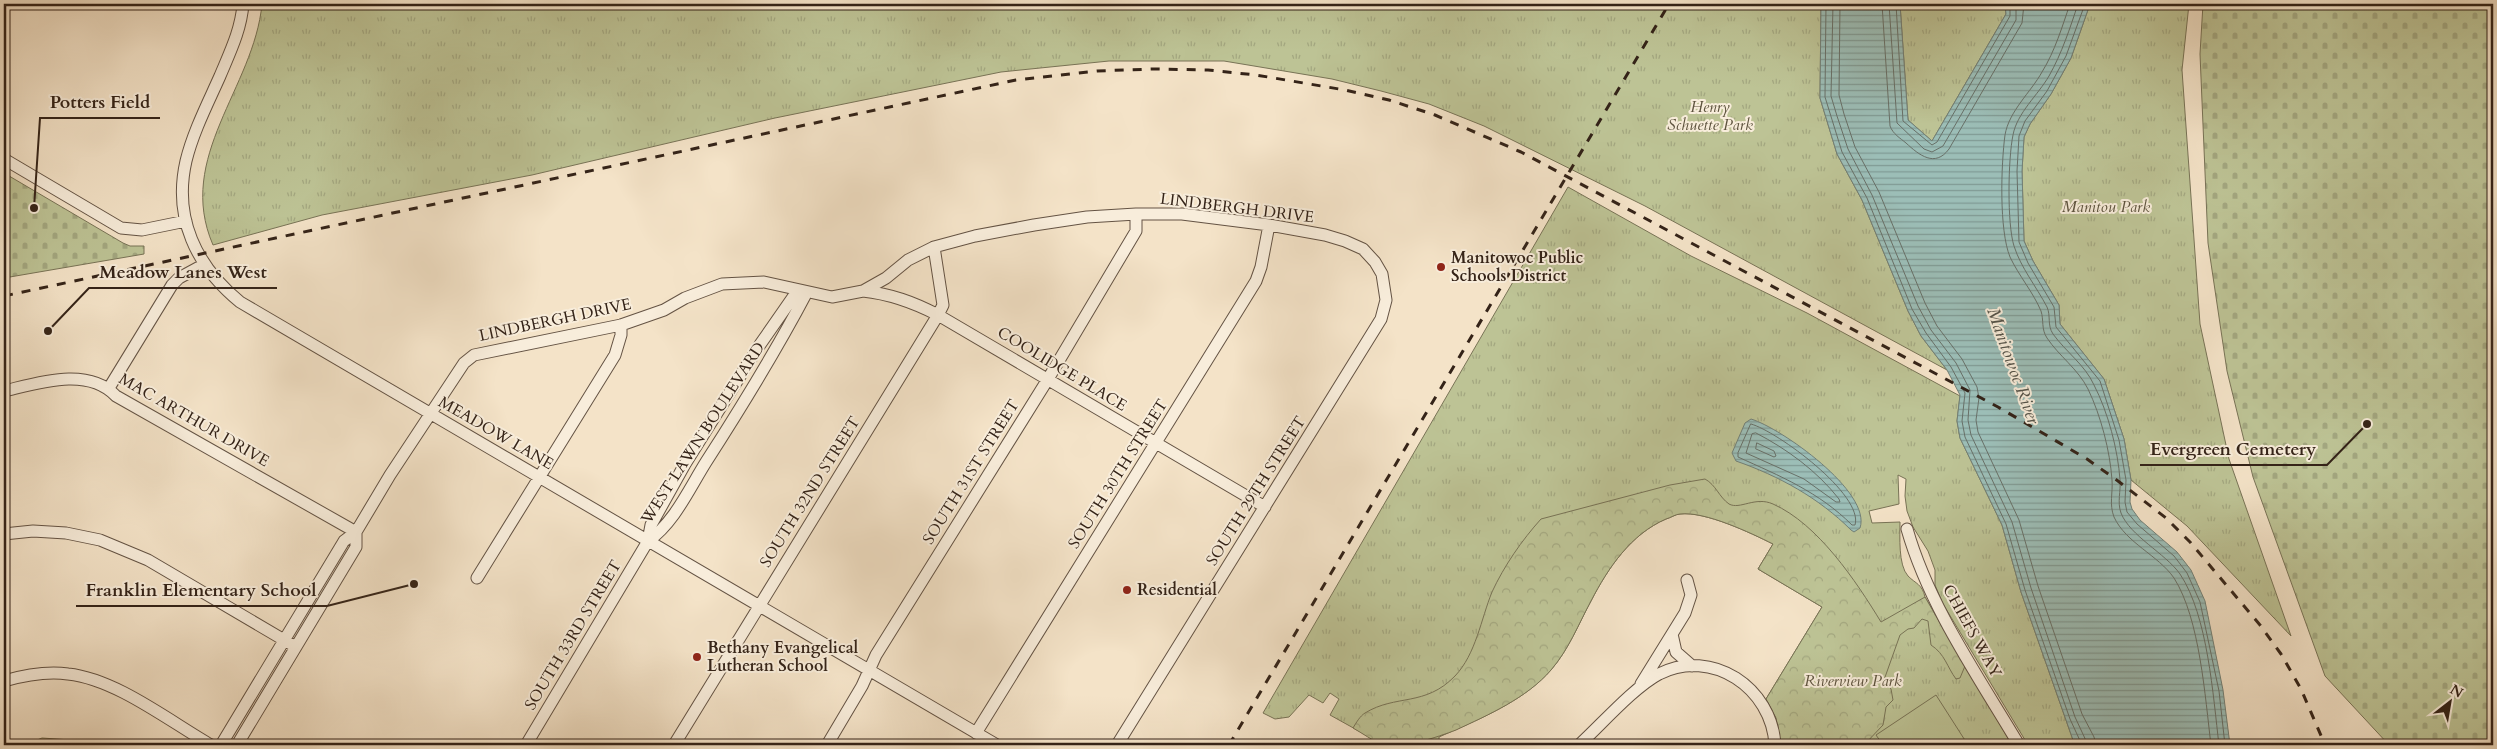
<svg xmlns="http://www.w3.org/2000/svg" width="2497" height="749" font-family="Cardo,serif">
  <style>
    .grass { fill: url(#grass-tufts); stroke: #787356 }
    .forest { fill: url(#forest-crowns); stroke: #787356 }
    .cemetery { fill: url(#cemetery-stones); stroke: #787356 }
    .pitch { fill: #bdc395; stroke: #787356 }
    .water { fill: url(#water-rules); stroke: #728077 }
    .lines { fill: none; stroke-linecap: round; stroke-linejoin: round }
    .shore { stroke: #687068; stroke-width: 1 }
    .minor-casing { stroke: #645344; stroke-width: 13 }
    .minor { stroke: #f8eddb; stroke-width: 11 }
    .rail { stroke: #342318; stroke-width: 3; stroke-dasharray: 9 9; stroke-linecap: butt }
    .poi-dot { fill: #8f2418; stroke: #f8eddb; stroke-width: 2 }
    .labels { text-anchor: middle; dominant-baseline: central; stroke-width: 4; stroke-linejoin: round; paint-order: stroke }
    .park-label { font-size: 16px; font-style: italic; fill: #5d533e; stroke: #f8eddb }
    .street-label { font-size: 16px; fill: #342318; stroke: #f8eddb }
    .poi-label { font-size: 16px; font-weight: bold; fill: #342318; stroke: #f8eddb; text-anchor: start }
    .water-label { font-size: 18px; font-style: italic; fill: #535248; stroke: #f8eddb }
    .leader { fill: none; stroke: #342318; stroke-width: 2 }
    .callout-dot { fill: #342318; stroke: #f8eddb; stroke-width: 2 }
    .callout-label { font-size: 18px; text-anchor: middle; font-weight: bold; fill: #342318; stroke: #f8eddb; stroke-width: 4; stroke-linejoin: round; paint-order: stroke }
  </style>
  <defs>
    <pattern id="grass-tufts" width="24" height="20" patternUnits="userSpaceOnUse" patternTransform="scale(1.25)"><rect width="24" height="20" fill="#bdc395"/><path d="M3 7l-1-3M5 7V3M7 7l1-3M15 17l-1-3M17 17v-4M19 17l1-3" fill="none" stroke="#a3a780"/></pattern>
    <pattern id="forest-crowns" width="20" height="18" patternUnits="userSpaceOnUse" patternTransform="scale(1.25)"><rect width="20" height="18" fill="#bdc395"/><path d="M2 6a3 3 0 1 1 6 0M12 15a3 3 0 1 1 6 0" fill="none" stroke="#a3a780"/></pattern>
    <pattern id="cemetery-stones" width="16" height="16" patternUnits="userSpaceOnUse" patternTransform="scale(1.25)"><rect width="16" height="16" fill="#bdc395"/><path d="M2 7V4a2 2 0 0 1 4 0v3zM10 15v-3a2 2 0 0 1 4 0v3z" fill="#a3a780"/></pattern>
    <pattern id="water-rules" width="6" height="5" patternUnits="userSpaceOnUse" patternTransform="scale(1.25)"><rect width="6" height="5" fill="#9cbeb7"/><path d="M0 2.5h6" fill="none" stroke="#809a94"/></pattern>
  </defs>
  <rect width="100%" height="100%" fill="#f4e3c8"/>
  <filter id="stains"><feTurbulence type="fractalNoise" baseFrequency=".004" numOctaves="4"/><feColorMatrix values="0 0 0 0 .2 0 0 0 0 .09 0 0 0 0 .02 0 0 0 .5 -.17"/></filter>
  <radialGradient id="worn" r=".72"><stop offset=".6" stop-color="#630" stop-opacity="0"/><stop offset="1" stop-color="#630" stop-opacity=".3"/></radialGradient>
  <path class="grass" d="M262,4h1559l-1,94 17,56 25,46 46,111 13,25 26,34 -302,-164 -161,-80 -55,-22 -48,-13 -49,-12 -108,-18h-115l-108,11 -226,46 -243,57 -210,40 -109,30c-38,-88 41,-157 49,-241z
    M1900,4h105l1,10 -74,127 -24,-21z
    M2090,4h99l-7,66 18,254 29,135 62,177 -104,-110 -56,-46 -7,-41 -20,-60 -44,-55 -1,-19 -26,-44 -9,-20 -2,-70 2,-34 6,-13 21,-30 20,-36z
    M1568,187l123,69 116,57 153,83 -3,25 3,17 42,87 19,67 52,148 6,5h-51l-85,-141 -8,-19v-15l-7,-19 -15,-24 -6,-16 -2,-15 1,-17 -8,-4 1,29 -30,7 3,12 28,-1c0,14 -2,43 8,54 8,8 14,8 17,21l87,148h-231l-5,-27 -10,-19 56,-92 -64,-38 15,-25c-22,-11 -68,-33 -93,-30 -4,0 -10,4 -14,5 -35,15 -58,49 -75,82 -13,24 -22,48 -40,69 -28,32 -74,50 -112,67v8h-55l-54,-30 9,-16 -9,-6 -7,10 -14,-8 -20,22 -14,2 -12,-6z
    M42,738l29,2 9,5h-55z"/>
  <path class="forest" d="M1705,479c11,6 14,18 24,25 11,6 26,-8 44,0 45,20 83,77 108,118l44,-25 40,69 -5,12 -4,1c-9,-12 -11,-25 -25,-34l-3,-24 -6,-2 -8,9 -6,1 -8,6 -16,45 7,9 2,11 -7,7 -3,18 -19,20h-83l-5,-27 -10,-19 56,-92 -64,-38 15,-25c-22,-11 -68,-33 -93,-30 -4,0 -10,4 -14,5 -35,15 -58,49 -75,82 -13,24 -22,48 -40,69 -24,28 -63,45 -95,60 -18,7 -54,19 -73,15 -10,-4 -21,-12 -30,-17 3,-5 7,-12 12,-15 31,-19 60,-6 90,-37 21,-22 26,-57 37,-84 12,-26 30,-52 49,-73l129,-34z"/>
  <path class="cemetery" d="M2203,4h290v741h-104l-64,-69 -72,-199 -26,-106 -19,-128 -8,-189z
    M4,173l119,70 7,3h14v8l-140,24z"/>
  <path class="pitch" d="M1936,695l32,50h-85l-7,-10z"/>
  <path class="water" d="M1821,4h79l8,116 24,21 74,-127 -1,-10h85l-19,54 -20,36 -21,30 -6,13 -2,34 2,70 9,20 26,44 1,19 44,55 20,60 7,41 -1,22 2,7 8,11 37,32 14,18 14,31 18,89 7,55h-151l-6,-5 -52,-148 -19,-67 -42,-87 -3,-17 3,-26 -13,-25 -26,-34 -13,-25 -46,-111 -25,-46 -17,-56z
    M1751,419c30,9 121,73 109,109l-6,4 -3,-2c-32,-32 -72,-54 -115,-69l-4,-8 13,-30z"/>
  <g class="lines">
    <path class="shore" d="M1826,4l-1,93 17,55 25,46 45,111 14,24 25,34 14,26 -3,28 3,16 41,87 19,66 45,129 12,26
      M1833,4l-2,92 6,20 11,33 24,46 46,111 13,24 25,33 14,27 -2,30 3,15 41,87 19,66 44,129 13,28
      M1840,4l-1,91 5,19 11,33 24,45 46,111 12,23 25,33 15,28 2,11 -3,22 2,12 41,88 19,66 44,128 12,23 2,8
      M1882,4l8,122c3,8 10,12 16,17 13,12 29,25 43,6l73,-126 2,-19
      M1889,4l8,119 27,26 8,3 11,-6 73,-126v-16
      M1896,4l7,117 29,24 5,-3 73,-126v-12
      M2070,4c-8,23 -15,47 -28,68 -11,20 -33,39 -37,63 -4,30 -6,95 5,122 9,19 23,35 31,54 3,9 0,18 6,27 12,18 31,31 41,51 13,27 22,62 24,91 1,13 -3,24 2,37 12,26 44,38 60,61 26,41 31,119 37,167
      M2078,4c-8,24 -16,49 -29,72 -11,19 -32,37 -36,59 -5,24 -6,89 1,111 7,22 22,40 33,61 4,9 0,18 6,27 13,18 32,31 41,51 14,27 24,65 26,95 1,11 -3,22 1,33 9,23 44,40 59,61 28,42 33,122 39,171
      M2085,4l-19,52 -19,35 -22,30 -6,15 -2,35 2,71 9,21 26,44 2,20 44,54 19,59 7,40 -1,22 2,10 10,12 37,32 13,17 13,29 19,89 6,54
      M1751,424c26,7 113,71 104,101h-3c-33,-33 -72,-49 -114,-68v-4z
      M1756,433c31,16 61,38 83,66l1,3h-4l-32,-23 -58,-26 6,-19z
      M1757,443l17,8 2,5 -2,1 -18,-8z"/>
    <g class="minor-casing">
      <path id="minor" d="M243,4c-2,26 -13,48 -23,72 -12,27 -27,56 -34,85 -13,57 10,105 54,141l757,443
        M4,159l117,69 21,2 44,-9
        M863,291c28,3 50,11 75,24l327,192
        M109,388l63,-103 7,-7 24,-13
        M4,391c34,-8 84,-25 112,5l240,136
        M1907,529c22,77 71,147 112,216
        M4,534l29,-3 33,2 34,7 48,20 148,87
        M648,541c26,-18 41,-52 58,-79 36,-56 70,-111 101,-170
        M477,578l138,-223 6,-20v-10
        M1672,634l4,18 16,14
        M4,681c21,-6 42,-10 64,-7 48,5 101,47 143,71
        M1641,684l44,-71 6,-18 -4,-15
        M976,733l280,-452 5,-14 8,-42
        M221,745l123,-204 12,-9 34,-57 74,-112 10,-8 147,-30 43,-15 21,-12 37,-14 42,-2 68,15 31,-6 23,-13 22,-18 26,-13 41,-11 59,-11 53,-8 49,-3h46l87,11 56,10 20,6 18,8 12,13 7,12 4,26 -5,19 -264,426
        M237,745l119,-198v-15
        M526,745l122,-204 3,-16 34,-61 74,-118 39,-56
        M674,745l264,-430 5,-10 -9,-58
        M827,745l35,-59 14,-31 172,-276 88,-148v-17
        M1579,745c22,-20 54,-57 80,-71 53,-27 113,14 116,71"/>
    </g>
    <use href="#minor" class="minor"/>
    <path class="rail" d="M4,296l1012,-216 81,-9 56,-2 55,1 48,5 89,15 44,10 46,15 86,37 477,255 89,52 31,22 48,37 24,24 70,83 21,29 20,35 24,56
      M1229,745l440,-741"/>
  </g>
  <g class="poi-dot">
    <circle cx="1441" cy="267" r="5"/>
    <circle cx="1127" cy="590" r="5"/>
    <circle cx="697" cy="657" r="5"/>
  </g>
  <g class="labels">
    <g class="park-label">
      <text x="1710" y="107">Henry<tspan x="1710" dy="18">Schuette Park</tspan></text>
      <text x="2106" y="207">Manitou Park</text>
      <text x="1853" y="681">Riverview Park</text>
    </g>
    <g class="street-label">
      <text transform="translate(1237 208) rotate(7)">LINDBERGH DRIVE</text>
      <text transform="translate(555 320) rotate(-12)">LINDBERGH DRIVE</text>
      <text transform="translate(1062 369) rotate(31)">COOLIDGE PLACE</text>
      <text transform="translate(194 420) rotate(30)">MAC ARTHUR DRIVE</text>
      <text transform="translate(496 433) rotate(30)">MEADOW LANE</text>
      <text transform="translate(703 433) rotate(-57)">WEST LAWN BOULEVARD</text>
      <text transform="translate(971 472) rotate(-58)">SOUTH 31ST STREET</text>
      <text transform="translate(1118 474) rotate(-58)">SOUTH 30TH STREET</text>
      <text transform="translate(1256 491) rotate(-58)">SOUTH 29TH STREET</text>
      <text transform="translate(810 492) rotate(-58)">SOUTH 32ND STREET</text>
      <text transform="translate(1972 631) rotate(61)">CHIEFS WAY</text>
      <text transform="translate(573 635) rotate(-59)">SOUTH 33RD STREET</text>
    </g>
    <g class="poi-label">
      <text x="1451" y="258">Manitowoc Public<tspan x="1451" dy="18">Schools District</tspan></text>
      <text x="1137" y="590">Residential</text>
      <text x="707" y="648">Bethany Evangelical<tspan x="707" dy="18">Lutheran School</tspan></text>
    </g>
    <g class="water-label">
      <text transform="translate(2013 366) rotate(70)">Manitowoc River</text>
    </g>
  </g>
  <path class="leader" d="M34 208L40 118H160M48 331L89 288H277M2367 424L2327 465H2140M414 584L327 606H76"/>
  <g class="callout-dot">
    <circle cx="34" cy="208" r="5"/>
    <circle cx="48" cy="331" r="5"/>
    <circle cx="2367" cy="424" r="5"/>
    <circle cx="414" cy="584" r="5"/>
  </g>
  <g class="callout-label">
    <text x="100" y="108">Potters Field</text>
    <text x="183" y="278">Meadow Lanes West</text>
    <text x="2233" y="455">Evergreen Cemetery</text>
    <text x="201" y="596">Franklin Elementary School</text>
  </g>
  <rect width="2497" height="749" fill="none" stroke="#f4e3c8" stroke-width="20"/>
  <rect x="5" y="5" width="2487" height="739" fill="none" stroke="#342318" stroke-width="2.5"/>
  <rect x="10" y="10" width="2477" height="729" fill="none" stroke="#342318"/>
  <g transform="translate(2450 702) rotate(31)" stroke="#f8eddb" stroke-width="4" paint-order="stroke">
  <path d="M0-4L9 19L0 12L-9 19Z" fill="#342318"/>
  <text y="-8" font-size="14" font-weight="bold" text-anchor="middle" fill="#342318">N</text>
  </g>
  <rect width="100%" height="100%" filter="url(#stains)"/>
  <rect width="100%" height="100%" fill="url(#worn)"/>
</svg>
